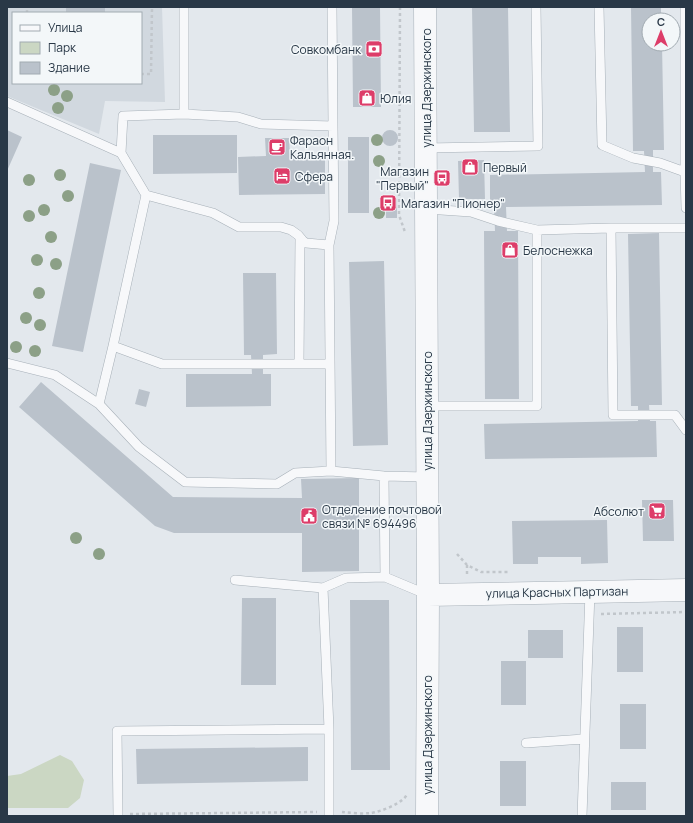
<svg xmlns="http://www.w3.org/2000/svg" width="693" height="823" font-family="Manrope,sans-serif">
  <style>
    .built { fill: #d1d8df; fill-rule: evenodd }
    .green { fill: #cbd7c3 }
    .building { fill: #bac2cb }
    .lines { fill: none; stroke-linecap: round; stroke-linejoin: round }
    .service-casing { stroke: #a7b0b8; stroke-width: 10 }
    .tertiary-casing { stroke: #a7b0b8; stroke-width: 23 }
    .path { stroke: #c1c6cb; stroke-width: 2.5; stroke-dasharray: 3 3; stroke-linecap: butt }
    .service { stroke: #f7f8fa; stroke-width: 9 }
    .tertiary { stroke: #f7f8fa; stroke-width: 22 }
    .tree { fill: #8ca087 }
    .labels { text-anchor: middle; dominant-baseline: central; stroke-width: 3; stroke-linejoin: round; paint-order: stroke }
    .poi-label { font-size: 12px; fill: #293847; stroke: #f3f7f9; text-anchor: start }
    .street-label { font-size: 12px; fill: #293847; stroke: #f3f7f9 }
  </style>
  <rect width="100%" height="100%" fill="#e3e8ed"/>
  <path class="built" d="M7,7h155l3,95 -60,-1 -6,33 -92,-38zM13,13h128v70h-128z"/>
  <path class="green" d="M60,755l12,6 12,19 -4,18 -12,10h-61v-32l14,-2z"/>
  <path class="building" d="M66,7h39v6h-39z
    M352,7h28l1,100h-28z
    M472,7h36l2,125h-36z
    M631,7h30v13h-12v24h13l2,106h-11v22h8l1,33 -156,2 1,24h11l1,168h-34l-1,-168h11l-1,-24h-4v-32l155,-3 -1,-21h-11z
    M7,130l15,7 -15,34z
    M382 138a8 8 0 1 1 16 0a8 8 0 1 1-16 0Z
    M153,135h84v38l-84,1z
    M348,137h21v76h-21z
    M265,138h24l1,18h35v38l-86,1 -1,-38 28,-1z
    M484,160l1,39h-26l-1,-38z
    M90,163l31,7 -38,182 -31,-6z
    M386,199h11v19h-11z
    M659,233l3,172h-13l1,16h6l1,36 -172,2 -1,-35 154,-3v-15h-7l-3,-172z
    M384,261l4,184 -35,1 -4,-184z
    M243,273h33l1,81 -14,1v19h8v32l-85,1v-33h66l-1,-19h-7z
    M41,382l132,115 129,1 -1,-19 58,-1v93l-57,1v-39h-128l-19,-7 -136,-119z
    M139,389l11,3 -4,15 -11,-3z
    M642,500h31l1,41h-31z
    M607,520l1,43 -27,1v-7h-43v7h-25l-1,-43z
    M242,598h34v87h-35z
    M350,600h39l1,170h-39z
    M617,627h26v45h-26z
    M528,630h35v28h-35z
    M501,661h25v44h-25z
    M620,704h26v45h-26z
    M308,747v34l-171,3 -1,-35z
    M500,761h26v45h-26z
    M611,782h35v28h-35z"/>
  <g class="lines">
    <g class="service-casing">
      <path id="service" d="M599,7l3,138 31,13 27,5 25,9
        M685,7v165l1,36
        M7,102l114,51 25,42 67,18 26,14h42l10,3 7,5 5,6 3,2 23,2 2,226
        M184,114v-107
        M426,148l112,-2 -2,-139
        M121,153l2,-37 61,-2 54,3 23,7 72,2 -1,-119
        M426,209l45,3 27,9 39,9 74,-2h75
        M611,228l2,187h62l11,15
        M329,245l5,-24 -1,-95
        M113,346l49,18h168
        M7,363l48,12 44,29 40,43 46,35 92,2 18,-11 36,-2 53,5 43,1
        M299,364l1,-126
        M99,404l14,-58 33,-151
        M427,406h110v-176
        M384,476l1,101
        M235,580l88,8 6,141v87
        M323,588l23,-10 39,-1 43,18
        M526,743l58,-4
        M118,816l-1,-85 212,-2
        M582,816l8,-224"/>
    </g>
    <g class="tertiary-casing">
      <path id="tertiary" d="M425,7l3,588 -1,221
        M428,595l162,-3 96,-2"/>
    </g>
    <path class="path" d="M400,7l-1,208 6,17
      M27,13v-6
      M141,74h10l1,-67
      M457,554l10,11 14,7h27
      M467,565v10
      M601,614l85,-2
      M342,812c9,1 20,2 29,1 9,-1 33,-10 36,-19
      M130,814l187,-2"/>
    <use href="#service" class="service"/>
    <use href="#tertiary" class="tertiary"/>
  </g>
  <g class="tree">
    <circle cx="54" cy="90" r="6"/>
    <circle cx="67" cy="96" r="6"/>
    <circle cx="58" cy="108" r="6"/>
    <circle cx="377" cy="140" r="6"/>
    <circle cx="379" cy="161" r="6"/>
    <circle cx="60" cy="175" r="6"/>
    <circle cx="29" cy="180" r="6"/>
    <circle cx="68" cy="196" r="6"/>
    <circle cx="44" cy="210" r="6"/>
    <circle cx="379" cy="213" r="6"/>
    <circle cx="29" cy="216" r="6"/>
    <circle cx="51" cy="237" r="6"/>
    <circle cx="37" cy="260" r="6"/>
    <circle cx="56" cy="264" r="6"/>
    <circle cx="39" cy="293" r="6"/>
    <circle cx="26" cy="318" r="6"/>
    <circle cx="40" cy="325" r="6"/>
    <circle cx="16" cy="347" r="6"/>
    <circle cx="35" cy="351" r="6"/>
    <circle cx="76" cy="538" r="6"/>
    <circle cx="99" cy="554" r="6"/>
  </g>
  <defs>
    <g id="bank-square" transform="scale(0.9)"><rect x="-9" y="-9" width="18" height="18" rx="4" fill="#dd3d69" stroke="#f3f7f9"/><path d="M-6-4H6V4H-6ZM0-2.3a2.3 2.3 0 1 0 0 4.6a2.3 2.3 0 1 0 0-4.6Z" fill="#fff"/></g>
    <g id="shop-square" transform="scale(0.9)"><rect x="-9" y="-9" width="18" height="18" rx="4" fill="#dd3d69" stroke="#f3f7f9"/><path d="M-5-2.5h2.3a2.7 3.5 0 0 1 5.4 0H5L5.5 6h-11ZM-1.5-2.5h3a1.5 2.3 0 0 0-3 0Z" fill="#fff"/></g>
    <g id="cafe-square" transform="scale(0.9)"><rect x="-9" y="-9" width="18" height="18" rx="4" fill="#dd3d69" stroke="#f3f7f9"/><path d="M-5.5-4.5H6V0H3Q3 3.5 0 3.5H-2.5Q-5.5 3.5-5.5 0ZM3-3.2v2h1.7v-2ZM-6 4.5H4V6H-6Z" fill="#fff"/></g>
    <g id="hotel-square" transform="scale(0.9)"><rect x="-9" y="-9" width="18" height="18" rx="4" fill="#dd3d69" stroke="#f3f7f9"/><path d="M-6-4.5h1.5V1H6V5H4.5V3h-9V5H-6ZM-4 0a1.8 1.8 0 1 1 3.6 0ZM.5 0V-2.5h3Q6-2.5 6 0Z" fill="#fff"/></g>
    <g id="bus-square" transform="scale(0.9)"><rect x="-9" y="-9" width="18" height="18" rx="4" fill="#dd3d69" stroke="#f3f7f9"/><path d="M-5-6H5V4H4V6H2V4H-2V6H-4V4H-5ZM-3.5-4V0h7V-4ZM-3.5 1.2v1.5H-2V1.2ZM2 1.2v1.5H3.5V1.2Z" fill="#fff"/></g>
    <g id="supermarket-square" transform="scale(0.9)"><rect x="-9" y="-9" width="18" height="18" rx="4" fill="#dd3d69" stroke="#f3f7f9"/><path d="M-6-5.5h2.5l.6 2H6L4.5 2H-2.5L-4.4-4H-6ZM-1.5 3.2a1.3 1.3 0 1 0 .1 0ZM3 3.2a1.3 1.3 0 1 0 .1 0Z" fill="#fff"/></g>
    <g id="civic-square" transform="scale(0.9)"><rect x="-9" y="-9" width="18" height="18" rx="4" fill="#dd3d69" stroke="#f3f7f9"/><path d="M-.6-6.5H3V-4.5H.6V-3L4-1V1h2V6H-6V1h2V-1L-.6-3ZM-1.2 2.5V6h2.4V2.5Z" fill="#fff"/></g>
  </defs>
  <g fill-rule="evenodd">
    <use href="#bank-square" x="374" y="49"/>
    <use href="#shop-square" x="367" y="98"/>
    <use href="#cafe-square" x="277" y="147"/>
    <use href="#shop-square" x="470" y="167"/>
    <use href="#hotel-square" x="282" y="176"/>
    <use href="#bus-square" x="442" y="178"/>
    <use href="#bus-square" x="388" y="203"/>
    <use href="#shop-square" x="510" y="250"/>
    <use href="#supermarket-square" x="657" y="511"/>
    <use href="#civic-square" x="309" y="516"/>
  </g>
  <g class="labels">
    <g class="poi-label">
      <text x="361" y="49" text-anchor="end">Совкомбанк</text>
      <text x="380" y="98">Юлия</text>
      <text x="290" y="140">Фараон<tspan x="290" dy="14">Кальянная.</tspan></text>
      <text x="483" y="167">Первый</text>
      <text x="429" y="171" text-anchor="end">Магазин<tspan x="429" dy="14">"Первый"</tspan></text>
      <text x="295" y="176">Сфера</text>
      <text x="401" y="203">Магазин "Пионер"</text>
      <text x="523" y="250">Белоснежка</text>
      <text x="322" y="509">Отделение почтовой<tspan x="322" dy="14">связи № 694496</tspan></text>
      <text x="644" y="511" text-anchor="end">Абсолют</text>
    </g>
    <g class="street-label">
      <text transform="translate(426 88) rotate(-90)">улица Дзержинского</text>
      <text transform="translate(427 411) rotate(-90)">улица Дзержинского</text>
      <text transform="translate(557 592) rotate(-1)">улица Красных Партизан</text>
      <text transform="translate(427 735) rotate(-90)">улица Дзержинского</text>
    </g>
  </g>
  <rect width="693" height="823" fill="none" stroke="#293847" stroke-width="16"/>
  <rect x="12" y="12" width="130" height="72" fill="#f3f7f9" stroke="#a2abb2"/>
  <rect x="20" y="25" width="20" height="6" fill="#f7f8fa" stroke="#a2abb2"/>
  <text x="48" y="32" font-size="12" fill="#293847">Улица</text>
  <rect x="20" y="42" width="20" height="12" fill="#cbd7c3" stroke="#a2abb2"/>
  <text x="48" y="52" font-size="12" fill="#293847">Парк</text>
  <rect x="20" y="62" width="20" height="12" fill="#bac2cb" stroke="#a2abb2"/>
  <text x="48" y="72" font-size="12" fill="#293847">Здание</text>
  <g transform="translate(661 32)"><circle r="19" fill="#f3f7f9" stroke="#a2abb2"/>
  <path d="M0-3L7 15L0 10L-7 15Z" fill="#dd3d69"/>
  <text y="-6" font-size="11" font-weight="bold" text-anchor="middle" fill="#293847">С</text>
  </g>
</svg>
